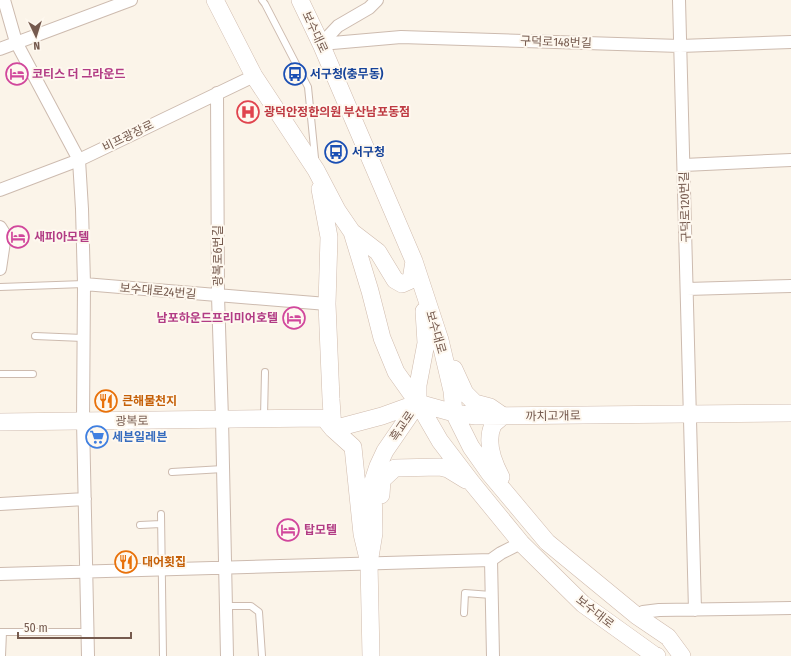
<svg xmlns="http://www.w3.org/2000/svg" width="791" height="656" font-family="'Fira Sans Condensed','Noto Sans KR',sans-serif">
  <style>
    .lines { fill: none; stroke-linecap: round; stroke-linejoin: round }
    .lane-casing { stroke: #cdbbaf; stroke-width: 8 }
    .street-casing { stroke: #cdbbaf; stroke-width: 14 }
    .secondary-casing { stroke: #d0bbad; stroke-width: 18 }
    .lane { stroke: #fff; stroke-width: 6 }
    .street { stroke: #fff; stroke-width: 12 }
    .secondary { stroke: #fff; stroke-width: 17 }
    .labels { text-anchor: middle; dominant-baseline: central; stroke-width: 4; stroke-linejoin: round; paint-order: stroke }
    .street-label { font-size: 12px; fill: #755a4e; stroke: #fef8ef }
    .hotel-label { font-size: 12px; font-weight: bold; fill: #b23c85; stroke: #fef8ef; text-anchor: start }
    .transit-label { font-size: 12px; font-weight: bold; fill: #164399; stroke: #fef8ef; text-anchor: start }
    .health-label { font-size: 12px; font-weight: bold; fill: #be3a42; stroke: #fef8ef; text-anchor: start }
    .food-label { font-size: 12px; font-weight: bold; fill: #c56008; stroke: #fef8ef; text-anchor: start }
    .shop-label { font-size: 12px; font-weight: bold; fill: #366cbe; stroke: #fef8ef; text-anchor: start }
  </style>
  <rect width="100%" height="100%" fill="#fbf4e9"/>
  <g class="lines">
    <g class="lane-casing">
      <path id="lane" d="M262,0l3,4 43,83 7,71
        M0,287l84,-3
        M35,336l48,2
        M0,374h33
        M264,417l1,-45
        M172,472l51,-3
        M161,514l2,142
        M140,525l21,-1
        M226,606h25l8,6 3,44
        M464,613l1,-20 26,2
        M0,632h88
        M2,656l1,-24"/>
    </g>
    <g class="street-casing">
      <path id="street" d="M4,0l12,42 63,118 3,49 2,75 -1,137 5,235
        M679,0l16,610
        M321,44l80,-7 279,9 111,-4
        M321,44l17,-18 31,-18 8,-8
        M0,49l131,-49
        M217,93l1,203 4,123 5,237
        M684,165l107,-5
        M0,190l79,-30 175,-84
        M0,227l5,8 -5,34
        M84,284l243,20
        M687,289l104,-3
        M0,504l85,-5
        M491,560l2,96
        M491,560l10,-7 20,-10
        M0,574l491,-14
        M637,616l6,-4 16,-2 132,-2"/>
    </g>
    <g class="secondary-casing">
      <path id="secondary" d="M215,0l39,76 62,94 21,40 15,22 18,59 12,47 14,34 22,31 22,38 32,42 49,60 62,61 71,51 3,1
        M300,0l21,44 93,217 26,79 12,51 2,22 17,34 19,27 57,68 90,74 31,21 14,19
        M320,189l9,48 -2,67 4,95 2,30
        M352,232l26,20 17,28 7,4 9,-4 3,-19
        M454,369l11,24 10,10 15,4 13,9c-3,3 -8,6 -10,9 -8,17 0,37 8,52
        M418,403l36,10 22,3 315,-3
        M0,422l324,-4 9,11 20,18 9,87 7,29
        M333,429l49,-13 36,-13
        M381,495l1,-15 13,-12 45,-1 8,2 18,11
        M371,656l-2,-93 5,-30 -1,-52 5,-15 7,-15 33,-48v-18l8,-42 -2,-32"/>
    </g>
    <use href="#lane" class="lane"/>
    <use href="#street" class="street"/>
    <use href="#secondary" class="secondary"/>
  </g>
  <defs>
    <g id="hotel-ring" transform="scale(1.15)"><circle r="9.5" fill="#fef8ef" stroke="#d1479c" stroke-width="1.5"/><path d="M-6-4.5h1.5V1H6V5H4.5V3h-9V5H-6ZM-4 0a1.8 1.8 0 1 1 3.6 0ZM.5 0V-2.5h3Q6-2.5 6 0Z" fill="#d1479c"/></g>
    <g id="bus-ring" transform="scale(1.15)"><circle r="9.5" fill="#fef8ef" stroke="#1a4fb4" stroke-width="1.5"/><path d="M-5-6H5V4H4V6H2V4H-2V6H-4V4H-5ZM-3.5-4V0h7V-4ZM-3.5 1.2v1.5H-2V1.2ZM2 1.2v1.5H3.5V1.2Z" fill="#1a4fb4"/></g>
    <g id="hospital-ring" transform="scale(1.15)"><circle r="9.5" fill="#fef8ef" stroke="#e0444e" stroke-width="1.5"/><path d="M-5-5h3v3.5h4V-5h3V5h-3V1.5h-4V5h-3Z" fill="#e0444e"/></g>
    <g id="restaurant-ring" transform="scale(1.15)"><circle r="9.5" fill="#fef8ef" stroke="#e8710a" stroke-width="1.5"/><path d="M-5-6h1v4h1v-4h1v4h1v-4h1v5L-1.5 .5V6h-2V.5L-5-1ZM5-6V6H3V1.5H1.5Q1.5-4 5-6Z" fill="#e8710a"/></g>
    <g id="supermarket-ring" transform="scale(1.15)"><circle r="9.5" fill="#fef8ef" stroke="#3f7fe0" stroke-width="1.5"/><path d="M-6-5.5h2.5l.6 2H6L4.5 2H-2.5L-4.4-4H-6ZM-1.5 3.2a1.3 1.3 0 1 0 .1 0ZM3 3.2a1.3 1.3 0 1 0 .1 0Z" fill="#3f7fe0"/></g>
  </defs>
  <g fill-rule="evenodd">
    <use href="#hotel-ring" x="17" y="74"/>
    <use href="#bus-ring" x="295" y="74"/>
    <use href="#hospital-ring" x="248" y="112"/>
    <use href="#bus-ring" x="336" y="152"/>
    <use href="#hotel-ring" x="18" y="237"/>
    <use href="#hotel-ring" x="294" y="318"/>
    <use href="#restaurant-ring" x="106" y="401"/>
    <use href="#supermarket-ring" x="97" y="437"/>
    <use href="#hotel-ring" x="288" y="530"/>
    <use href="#restaurant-ring" x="126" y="562"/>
  </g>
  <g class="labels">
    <g class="street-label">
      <text transform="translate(315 32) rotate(65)">보수대로</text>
      <text transform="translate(556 42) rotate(2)">구덕로148번길</text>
      <text transform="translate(128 136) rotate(-26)">비프광장로</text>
      <text transform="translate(685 207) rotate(-92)">구덕로120번길</text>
      <text transform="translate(218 256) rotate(-90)">광복로6번길</text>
      <text transform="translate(158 291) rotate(5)">보수대로24번길</text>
      <text transform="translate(436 332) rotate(74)">보수대로</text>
      <text transform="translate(553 416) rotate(-1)">까치고개로</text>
      <text transform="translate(132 421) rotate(-1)">광복로</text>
      <text transform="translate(402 426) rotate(-56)">흑교로</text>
      <text transform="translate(595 612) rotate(38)">보수대로</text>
    </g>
    <g class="hotel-label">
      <text x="32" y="74">코티스 더 그라운드</text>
      <text x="34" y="237">새피아모텔</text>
      <text x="278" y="318" text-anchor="end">남포하운드프리미어호텔</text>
      <text x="304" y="530">탑모텔</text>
    </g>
    <g class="transit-label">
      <text x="310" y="74">서구청(충무동)</text>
      <text x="352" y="152">서구청</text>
    </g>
    <g class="health-label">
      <text x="264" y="112">광덕안정한의원 부산남포동점</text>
    </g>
    <g class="food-label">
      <text x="122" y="401">큰해물천지</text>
      <text x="142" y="562">대어횟집</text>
    </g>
    <g class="shop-label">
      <text x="112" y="437">세븐일레븐</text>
    </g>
  </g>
  <g transform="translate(36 36) rotate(176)" stroke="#fef8ef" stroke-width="3" paint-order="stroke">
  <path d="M0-3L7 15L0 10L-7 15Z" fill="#755a4e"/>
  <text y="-6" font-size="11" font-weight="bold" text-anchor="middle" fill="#755a4e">N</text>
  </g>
  <path d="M18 632v6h113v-6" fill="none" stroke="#755a4e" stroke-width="2"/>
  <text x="24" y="632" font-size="12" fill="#755a4e" stroke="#fef8ef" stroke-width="3" paint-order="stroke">50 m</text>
</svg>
